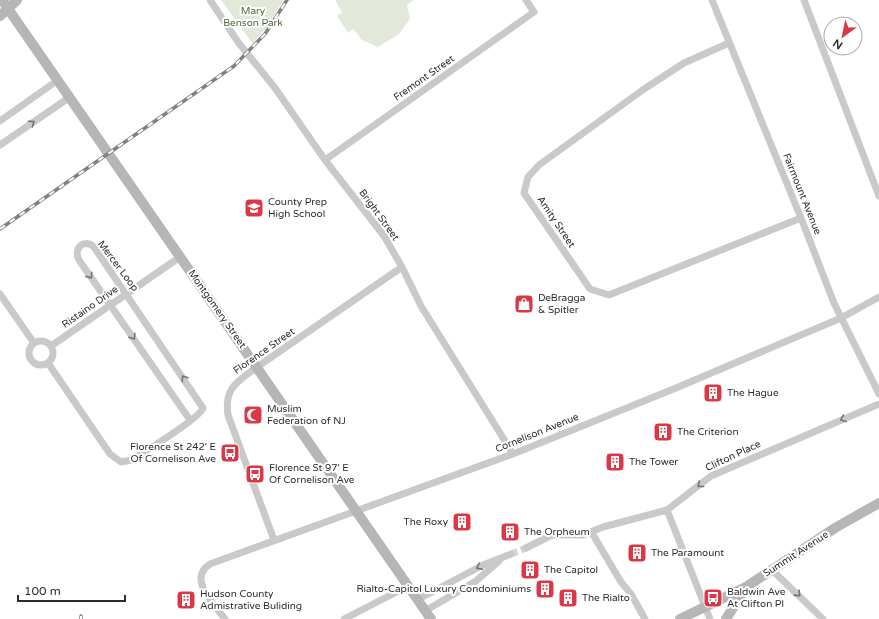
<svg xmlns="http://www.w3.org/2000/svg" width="879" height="619" font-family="'Varela Round',sans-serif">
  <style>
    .green { fill: #e3e9da }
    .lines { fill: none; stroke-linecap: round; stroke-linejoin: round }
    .street-tunnel { stroke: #d5d5d5; stroke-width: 7; stroke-dasharray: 7 3.5; stroke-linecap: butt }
    .street { stroke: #c9c9c9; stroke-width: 7 }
    .secondary { stroke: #b6b6b6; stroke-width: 10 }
    .rail-casing { stroke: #818181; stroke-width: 3.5 }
    .rail { stroke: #fff; stroke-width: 2; stroke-dasharray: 6; stroke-linecap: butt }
    .oneway { stroke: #737373 }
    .labels { text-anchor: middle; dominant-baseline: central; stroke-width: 4; stroke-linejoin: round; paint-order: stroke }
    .park-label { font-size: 10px; fill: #51653d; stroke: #fff }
    .street-label { font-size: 10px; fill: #2c2c2c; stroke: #fff }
    .poi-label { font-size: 10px; fill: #2c2c2c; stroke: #fff; text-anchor: start }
  </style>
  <rect width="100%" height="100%" fill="#fff"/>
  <path class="green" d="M221,0h62l-14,24 -16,20z
    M336,0h78l-7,5 3,14 -11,15 -21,13 -16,-7 -9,-11 -5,4 -11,-17 5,-4 -6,-10z"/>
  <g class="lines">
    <path class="street-tunnel" d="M511,554l15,-6"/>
    <path class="street" d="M210,0l28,42 37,46 50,72 59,76 18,31 19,39 92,148
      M712,0l89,218 33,85 45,91
      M804,0l75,196
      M729,43l-45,20 -40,26 -105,76 -11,12 -4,16 66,96 19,6 192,-77
      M0,121l58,-41
      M0,145l70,-48
      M325,160l209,-148 -8,-12
      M0,294l34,49
      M29 353a12 12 0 1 1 24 0a12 12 0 1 1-24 0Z
      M51,346l129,-89
      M48,363l62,91 11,8 11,-2c12,-8 68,-42 71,-52l-109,-161c-10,-9 -21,1 -15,13l111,160
      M592,533l29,49 10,12 14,25
      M274,540l-46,-125c-4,-27 9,-33 29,-48l145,-100
      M526,548l26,-13h31l20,-8 64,-17
      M772,570l51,49
      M417,600l66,-35 28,-11
      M425,611l51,-30 23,-20
      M225,619c-11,-15 -38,-40 -15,-55l303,-110 163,-66 165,-70 38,-21
      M344,619l64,-33
      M710,619l-43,-109 44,-34 168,-72"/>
    <path class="secondary" d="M2,0l429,619
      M0,16l17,-16
      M680,619l66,-32
      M726,619l20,-32 89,-59 44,-25"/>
    <g class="rail-casing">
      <path id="rail" d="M0,229l234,-163 31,-32 22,-34
        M81,619v-3"/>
    </g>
    <use href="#rail" class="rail"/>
  </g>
  <defs><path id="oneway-chevron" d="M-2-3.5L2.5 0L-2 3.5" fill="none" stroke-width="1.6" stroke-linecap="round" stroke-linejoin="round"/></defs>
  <g class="oneway">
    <use href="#oneway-chevron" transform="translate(32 123) rotate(-34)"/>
    <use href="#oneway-chevron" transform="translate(90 276) rotate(55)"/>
    <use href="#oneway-chevron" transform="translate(133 337) rotate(56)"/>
    <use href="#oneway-chevron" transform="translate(184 378) rotate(-124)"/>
    <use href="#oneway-chevron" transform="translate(843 419) rotate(157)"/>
    <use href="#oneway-chevron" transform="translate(700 485) rotate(142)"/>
    <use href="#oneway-chevron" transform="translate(479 567) rotate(154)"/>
    <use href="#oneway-chevron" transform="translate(798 594) rotate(44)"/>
  </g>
  <defs>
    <g id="school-square" transform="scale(1)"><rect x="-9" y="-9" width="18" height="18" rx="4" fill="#db3747" stroke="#fff"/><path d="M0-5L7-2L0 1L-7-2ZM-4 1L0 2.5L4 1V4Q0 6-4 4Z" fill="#fff"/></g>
    <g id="shop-square" transform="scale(1)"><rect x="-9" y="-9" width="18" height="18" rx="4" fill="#db3747" stroke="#fff"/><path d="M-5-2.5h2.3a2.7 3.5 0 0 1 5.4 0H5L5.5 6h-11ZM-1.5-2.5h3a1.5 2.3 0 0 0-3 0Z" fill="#fff"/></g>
    <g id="building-square" transform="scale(1)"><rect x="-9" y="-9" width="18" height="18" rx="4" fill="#db3747" stroke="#fff"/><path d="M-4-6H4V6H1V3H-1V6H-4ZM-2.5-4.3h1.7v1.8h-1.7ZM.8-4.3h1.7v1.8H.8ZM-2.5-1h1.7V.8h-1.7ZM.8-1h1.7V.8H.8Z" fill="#fff"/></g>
    <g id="mosque-square" transform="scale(1)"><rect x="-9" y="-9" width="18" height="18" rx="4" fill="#db3747" stroke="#fff"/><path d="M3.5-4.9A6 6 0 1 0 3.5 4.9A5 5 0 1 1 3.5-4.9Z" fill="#fff"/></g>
    <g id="bus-square" transform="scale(1)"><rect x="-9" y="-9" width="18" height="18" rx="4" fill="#db3747" stroke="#fff"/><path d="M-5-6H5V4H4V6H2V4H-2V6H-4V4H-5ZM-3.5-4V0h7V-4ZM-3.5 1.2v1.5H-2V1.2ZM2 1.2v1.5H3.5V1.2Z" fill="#fff"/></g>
  </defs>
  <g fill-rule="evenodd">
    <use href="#school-square" x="254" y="208"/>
    <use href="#shop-square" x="524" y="304"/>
    <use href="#building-square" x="713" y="393"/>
    <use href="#mosque-square" x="253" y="415"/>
    <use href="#building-square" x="663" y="432"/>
    <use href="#bus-square" x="230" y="453"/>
    <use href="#building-square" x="615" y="462"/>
    <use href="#bus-square" x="255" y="474"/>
    <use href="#building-square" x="462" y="522"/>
    <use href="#building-square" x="510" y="532"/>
    <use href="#building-square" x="637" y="553"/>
    <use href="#building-square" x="530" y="570"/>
    <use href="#building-square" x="545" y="589"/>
    <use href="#building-square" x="568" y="598"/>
    <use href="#bus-square" x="713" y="598"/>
    <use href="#building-square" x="186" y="600"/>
  </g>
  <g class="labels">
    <g class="park-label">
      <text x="253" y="11">Mary<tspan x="253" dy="12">Benson Park</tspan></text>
    </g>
    <g class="street-label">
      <text transform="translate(424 78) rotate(-35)">Fremont Street</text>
      <text transform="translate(802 194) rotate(68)">Fairmount Avenue</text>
      <text transform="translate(379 215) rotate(54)">Bright Street</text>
      <text transform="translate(556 222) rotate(56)">Amity Street</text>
      <text transform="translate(118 266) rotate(53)">Mercer Loop</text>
      <text transform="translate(90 307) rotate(-35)">Ristaino Drive</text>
      <text transform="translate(217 309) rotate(55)">Montgomery Street</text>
      <text transform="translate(264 351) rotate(-35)">Florence Street</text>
      <text transform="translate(537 433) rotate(-22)">Cornelison Avenue</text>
      <text transform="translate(733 456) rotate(-25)">Clifton Place</text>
      <text transform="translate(796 554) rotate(-33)">Summit Avenue</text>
    </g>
    <g class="poi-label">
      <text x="268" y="202">County Prep<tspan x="268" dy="12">High School</tspan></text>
      <text x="538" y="298">DeBragga<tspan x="538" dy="12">&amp; Spitler</tspan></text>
      <text x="727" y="393">The Hague</text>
      <text x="267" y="409">Muslim<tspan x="267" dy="12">Federation of NJ</tspan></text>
      <text x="677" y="432">The Criterion</text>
      <text x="216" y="447" text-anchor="end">Florence St 242' E<tspan x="216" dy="12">Of Cornelison Ave</tspan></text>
      <text x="629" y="462">The Tower</text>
      <text x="269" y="468">Florence St 97' E<tspan x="269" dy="12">Of Cornelison Ave</tspan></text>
      <text x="448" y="522" text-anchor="end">The Roxy</text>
      <text x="524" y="532">The Orpheum</text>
      <text x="651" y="553">The Paramount</text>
      <text x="544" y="570">The Capitol</text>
      <text x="531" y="589" text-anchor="end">Rialto-Capitol Luxury Condominiums</text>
      <text x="727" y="592">Baldwin Ave<tspan x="727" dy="12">At Clifton Pl</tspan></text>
      <text x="200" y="594">Hudson County<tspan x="200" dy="12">Admistrative Buliding</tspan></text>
      <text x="582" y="598">The Rialto</text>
    </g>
  </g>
  <g transform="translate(843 36) rotate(213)"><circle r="19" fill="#ffffff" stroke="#ababab"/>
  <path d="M0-3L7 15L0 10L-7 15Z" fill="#db3747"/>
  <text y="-6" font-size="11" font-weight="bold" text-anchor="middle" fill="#2c2c2c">N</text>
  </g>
  <path d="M18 595v6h107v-6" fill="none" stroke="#2c2c2c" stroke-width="2"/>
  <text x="24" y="595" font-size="12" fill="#2c2c2c" stroke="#ffffff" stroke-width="3" paint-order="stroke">100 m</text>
</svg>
